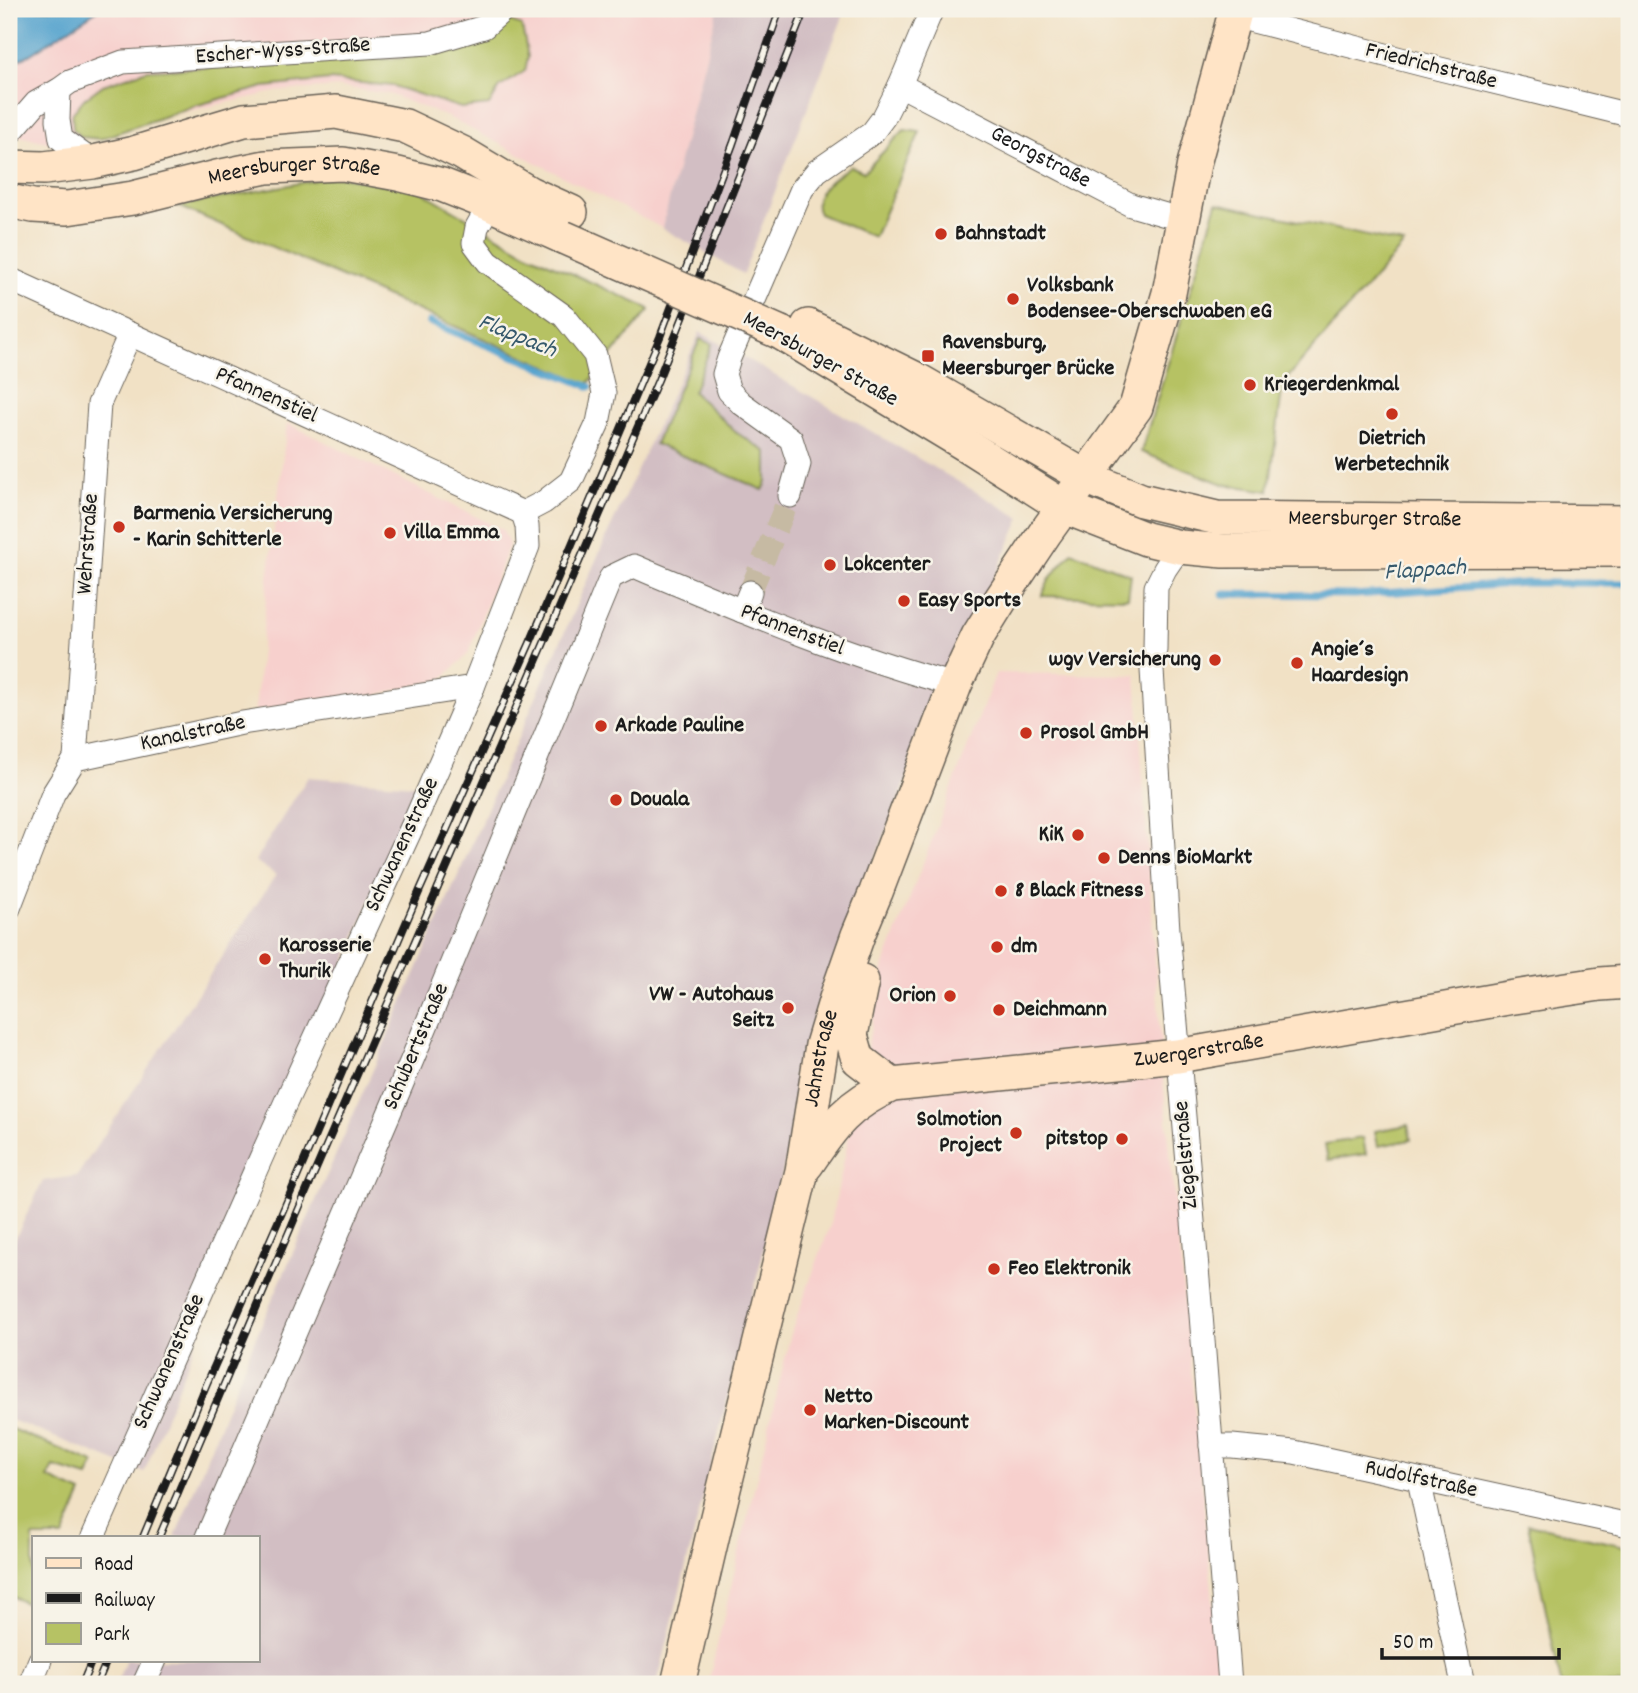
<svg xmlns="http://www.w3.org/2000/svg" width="1638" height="1693" font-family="Dekko,sans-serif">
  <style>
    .built { fill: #f7d0cd }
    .industrial { fill: #d2bec3 }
    .green { fill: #b6c264; stroke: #696f40; stroke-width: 2 }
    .water { fill: #55a3ce; stroke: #386075; stroke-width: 2 }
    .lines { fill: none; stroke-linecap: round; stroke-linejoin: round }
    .stream { stroke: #55a3ce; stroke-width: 7 }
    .street-tunnel { stroke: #c6baa3; stroke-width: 23; stroke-dasharray: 23 11; stroke-linecap: butt }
    .street-casing { stroke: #676157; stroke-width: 25 }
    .secondary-casing { stroke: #676157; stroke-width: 36 }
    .street { stroke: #fff; stroke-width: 23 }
    .secondary { stroke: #ffe4c6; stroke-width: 33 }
    .rail-casing { stroke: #1c1c1c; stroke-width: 8 }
    .rail { stroke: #f7f3e8; stroke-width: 5; stroke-dasharray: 16; stroke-linecap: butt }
    .secondary-bridge-casing { stroke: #676157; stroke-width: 36; stroke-linecap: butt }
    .secondary-bridge { stroke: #ffe4c6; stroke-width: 33 }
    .poi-dot { fill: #c8321e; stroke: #f7f3e8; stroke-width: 2.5 }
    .labels { text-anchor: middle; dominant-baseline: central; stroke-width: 5; stroke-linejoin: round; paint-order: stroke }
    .street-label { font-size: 23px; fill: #1c1c1c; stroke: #f7f3e8 }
    .poi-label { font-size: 23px; font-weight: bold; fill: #1c1c1c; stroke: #f7f3e8; text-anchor: start }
    .water-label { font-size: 24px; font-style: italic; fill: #36596c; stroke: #f7f3e8 }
  </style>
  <rect width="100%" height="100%" fill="#f7f3e8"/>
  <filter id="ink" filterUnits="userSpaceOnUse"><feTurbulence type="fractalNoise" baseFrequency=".0143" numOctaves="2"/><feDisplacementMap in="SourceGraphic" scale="14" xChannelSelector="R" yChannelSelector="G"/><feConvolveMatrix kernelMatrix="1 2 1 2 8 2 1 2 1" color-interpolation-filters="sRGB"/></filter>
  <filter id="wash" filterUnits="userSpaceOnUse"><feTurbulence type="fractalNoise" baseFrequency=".00686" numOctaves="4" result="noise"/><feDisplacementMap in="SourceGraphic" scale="28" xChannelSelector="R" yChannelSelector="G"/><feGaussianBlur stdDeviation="1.57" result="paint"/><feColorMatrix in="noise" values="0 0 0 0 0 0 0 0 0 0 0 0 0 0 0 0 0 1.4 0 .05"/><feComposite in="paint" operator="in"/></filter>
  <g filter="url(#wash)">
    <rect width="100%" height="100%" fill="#f1e1c5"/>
    <path class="built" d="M9,9h709l-56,219 -214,-111 -59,-23 -49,-7 -61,4 -231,51 -39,-8z
      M287,423l216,107 6,15 -41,109 -27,26 -84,19 -102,12 13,-132z
      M996,673l140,2 27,404 58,605h-513l83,-351 40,-110 53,-258z"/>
    <path class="industrial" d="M718,9h128l-103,265 -81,-46z
      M700,332l321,186 -78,172 -107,266 -179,728h-541l10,-24h131v-123h-82l74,-184 351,-802z
      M308,777l107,8 -271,688 -135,-54v-168l34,-70 34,-5 199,-301 -21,-14z"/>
    <path class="green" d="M508,21l14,5 6,31 -3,14 -25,16 -11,18 -28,3 -68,-22 -63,-6 -66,7 -70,19 -94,33 -19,-2 -8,-8 -1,-15 12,-15 19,-14 44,-15 256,-12 68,-11 27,-16z
      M904,130l16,2 -46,105 -55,-23c-11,-22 16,-36 31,-48l14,6z
      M337,176l82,14 108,63 123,56 -62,75 -410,-178z
      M1217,203l187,41 -121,139 -14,108 -46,-7 -82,-32z
      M700,339l12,5 -19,48 44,41 30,19v30l-4,8 -108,-46z
      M1072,552l59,23 -3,23 -86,-2 8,-18z
      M1408,1125l3,15 -33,6 -3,-15z
      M1363,1138l3,16 -38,6 -3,-16z
      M9,1428l85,35 -6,14 -34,-10 -6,11 34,15 -19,44h-30v70l-24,-12z
      M1528,1524l101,23v137h-68z"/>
    <path class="water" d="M9,9h90l-70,46 -20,9z"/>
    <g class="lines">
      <path class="stream" d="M429,322l161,65
        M1223,594l132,1 170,-12h104"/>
    </g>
  </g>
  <g filter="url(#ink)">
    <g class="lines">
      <path class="street-tunnel" d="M750,592l40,-96"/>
      <g class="street-casing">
        <g id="street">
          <path d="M1234,16l194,50 201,49"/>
          <path id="s1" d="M900,85l231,120 52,15"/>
          <path d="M59,90l-1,30 3,19 32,23"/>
          <path d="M9,134l27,-31 23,-13 11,-8 53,-20 307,-19 54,-16 20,-18"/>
          <path d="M490,204l-13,23 -3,16 14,19 76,54 31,39 9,38 -6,30 -27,58 -27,21 -21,11"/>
          <path d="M9,279l514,234"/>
          <path d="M790,496l9,-32 -8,-25 -50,-36 -12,-12 -5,-17 5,-16 73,-169 15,-18 55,-38 12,-16 16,-32 32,-76"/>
          <path d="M1180,547l-15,22 -9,18 -1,63 -3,20 16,260 33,385 29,369"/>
          <path d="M742,611l8,-19"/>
          <path d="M75,759l24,-355 31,-70"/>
          <path d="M9,908l44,-114 22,-35 167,-36 231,-36"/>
          <path d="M1211,1446h21l62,6 335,73"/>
          <path d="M1419,1480l44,204"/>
          <path d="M93,1537l191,-431 133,-290 56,-129 55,-141 -1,-20 -4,-13"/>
          <path d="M207,1537l205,-477 199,-483 23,-11c105,44 210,89 321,119"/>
          <path d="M30,1684l10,-24"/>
          <path d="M144,1684l11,-24"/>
        </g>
      </g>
      <g class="secondary-casing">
        <g id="secondary">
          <path d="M9,167l35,1 49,-6 41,-9 110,-33 92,-8 69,14 57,27 67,40 42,19"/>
          <path id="s2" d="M9,201l24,5 34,2 66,-10 84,-21 49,-10 77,-3 55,10 44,11 48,19 73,33"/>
          <path id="s3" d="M808,326l108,53 170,98 55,23 76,18 412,4"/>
          <path d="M781,333l182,110 101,64 82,32 34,8 43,4 406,-1"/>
          <path d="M862,981l-11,54 7,24 34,26"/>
          <path id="s4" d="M807,1164c26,-39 41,-60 85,-79l286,-29 330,-58 92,-14 29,-2"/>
          <path id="s5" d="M678,1684l39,-167 85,-346 20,-126 16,-53 20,-57 18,-43 79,-207 23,-49 23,-37 44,-66 91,-126 33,-114 25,-129 42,-155"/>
        </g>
      </g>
      <use href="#street" class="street"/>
      <use href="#secondary" class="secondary"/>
      <g class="rail-casing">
        <path id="rail" d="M143,1537l64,-154 74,-168 139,-325 110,-247 130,-306 73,-193 47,-135
          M159,1537l141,-331 358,-826 147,-371
          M82,1684l10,-24
          M97,1684l10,-24"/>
      </g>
      <use href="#rail" class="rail"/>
      <g class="secondary-bridge-casing">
        <path id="secondary-bridge" d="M563,237l218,96"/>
      </g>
      <use href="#secondary-bridge" class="secondary-bridge"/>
    </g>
  </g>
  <g class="poi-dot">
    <circle cx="941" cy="234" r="7"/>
    <circle cx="1013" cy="299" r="7"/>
    <rect x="921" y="349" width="14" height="14" rx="3.5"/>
    <circle cx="1250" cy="385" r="7"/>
    <circle cx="1392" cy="414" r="7"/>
    <circle cx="119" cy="527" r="7"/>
    <circle cx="390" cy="533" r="7"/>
    <circle cx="830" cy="565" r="7"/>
    <circle cx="904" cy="601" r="7"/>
    <circle cx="1215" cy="660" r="7"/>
    <circle cx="1297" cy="663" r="7"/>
    <circle cx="601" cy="726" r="7"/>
    <circle cx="1026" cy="733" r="7"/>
    <circle cx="616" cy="800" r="7"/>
    <circle cx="1078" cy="835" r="7"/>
    <circle cx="1104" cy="858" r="7"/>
    <circle cx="1001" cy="891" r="7"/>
    <circle cx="997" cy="947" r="7"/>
    <circle cx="265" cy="959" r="7"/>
    <circle cx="950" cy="996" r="7"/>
    <circle cx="788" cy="1008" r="7"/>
    <circle cx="999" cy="1010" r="7"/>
    <circle cx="1016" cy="1133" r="7"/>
    <circle cx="1122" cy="1139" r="7"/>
    <circle cx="994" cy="1269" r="7"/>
    <circle cx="810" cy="1410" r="7"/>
  </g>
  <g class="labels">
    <g class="street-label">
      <text transform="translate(283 52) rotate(-4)">Escher-Wyss-Straße</text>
      <text transform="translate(1431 67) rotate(14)">Friedrichstraße</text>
      <text stroke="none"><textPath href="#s1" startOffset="158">Georgstraße</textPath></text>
      <text stroke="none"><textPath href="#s2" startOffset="290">Meersburger Straße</textPath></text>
      <text transform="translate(820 360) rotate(29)">Meersburger Straße</text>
      <text transform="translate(266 396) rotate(24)">Pfannenstiel</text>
      <text stroke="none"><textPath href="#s3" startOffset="612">Meersburger Straße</textPath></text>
      <text transform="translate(89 544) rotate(-86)">Wehrstraße</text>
      <text transform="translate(792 631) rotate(21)">Pfannenstiel</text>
      <text transform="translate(193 734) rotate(-12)">Kanalstraße</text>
      <text transform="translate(403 845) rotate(-65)">Schwanenstraße</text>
      <text transform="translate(417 1047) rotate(-67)">Schubertstraße</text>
      <text stroke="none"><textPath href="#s4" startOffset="427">Zwergerstraße</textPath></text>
      <text stroke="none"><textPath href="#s5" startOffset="642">Jahnstraße</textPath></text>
      <text transform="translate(1187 1155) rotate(-95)">Ziegelstraße</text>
      <text transform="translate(170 1362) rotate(-66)">Schwanenstraße</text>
      <text transform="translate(1421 1480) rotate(12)">Rudolfstraße</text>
    </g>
    <g class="poi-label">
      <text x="955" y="234">Bahnstadt</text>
      <text x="1027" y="286">Volksbank<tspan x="1027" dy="26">Bodensee-Oberschwaben eG</tspan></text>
      <text x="942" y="343">Ravensburg,<tspan x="942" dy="26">Meersburger Brücke</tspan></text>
      <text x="1264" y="385">Kriegerdenkmal</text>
      <text x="1392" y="439" text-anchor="middle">Dietrich<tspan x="1392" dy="26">Werbetechnik</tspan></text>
      <text x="133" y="514">Barmenia Versicherung<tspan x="133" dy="26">- Karin Schitterle</tspan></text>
      <text x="404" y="533">Villa Emma</text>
      <text x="844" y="565">Lokcenter</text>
      <text x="918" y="601">Easy Sports</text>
      <text x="1311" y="650">Angie´s<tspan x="1311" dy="26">Haardesign</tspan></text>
      <text x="1201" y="660" text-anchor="end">wgv Versicherung</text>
      <text x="615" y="726">Arkade Pauline</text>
      <text x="1040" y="733">Prosol GmbH</text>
      <text x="630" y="800">Douala</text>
      <text x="1064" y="835" text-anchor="end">KiK</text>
      <text x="1118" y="858">Denns BioMarkt</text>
      <text x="1015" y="891">8 Black Fitness</text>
      <text x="279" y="946">Karosserie<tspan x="279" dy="26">Thurik</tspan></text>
      <text x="1011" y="947">dm</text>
      <text x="774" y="995" text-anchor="end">VW - Autohaus<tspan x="774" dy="26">Seitz</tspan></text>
      <text x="936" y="996" text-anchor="end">Orion</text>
      <text x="1013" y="1010">Deichmann</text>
      <text x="1002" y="1120" text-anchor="end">Solmotion<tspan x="1002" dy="26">Project</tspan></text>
      <text x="1108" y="1139" text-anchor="end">pitstop</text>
      <text x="1008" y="1269">Feo Elektronik</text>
      <text x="824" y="1397">Netto<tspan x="824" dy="26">Marken-Discount</tspan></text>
    </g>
    <g class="water-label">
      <text transform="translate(517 337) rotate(22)">Flappach</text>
      <text transform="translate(1425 571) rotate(-4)">Flappach</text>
    </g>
  </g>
  <rect width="1638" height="1693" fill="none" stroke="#f7f3e8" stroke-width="35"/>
  <rect x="32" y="1536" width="228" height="126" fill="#f7f3e8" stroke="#9f9d96" stroke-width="2"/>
  <rect x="46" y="1558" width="35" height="10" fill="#ffe4c6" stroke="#9f9d96" stroke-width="2"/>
  <text x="94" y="1570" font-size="21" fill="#1c1c1c">Road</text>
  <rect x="46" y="1593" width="35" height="10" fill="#1c1c1c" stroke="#9f9d96" stroke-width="2"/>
  <text x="94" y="1606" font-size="21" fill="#1c1c1c">Railway</text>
  <rect x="46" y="1623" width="35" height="21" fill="#b6c264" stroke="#9f9d96" stroke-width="2"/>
  <text x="94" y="1640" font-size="21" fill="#1c1c1c">Park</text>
  <path d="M1382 1648v10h177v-10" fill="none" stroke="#1c1c1c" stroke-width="3.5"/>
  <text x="1393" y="1648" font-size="21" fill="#1c1c1c" stroke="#f7f3e8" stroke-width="5" paint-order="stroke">50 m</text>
</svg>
